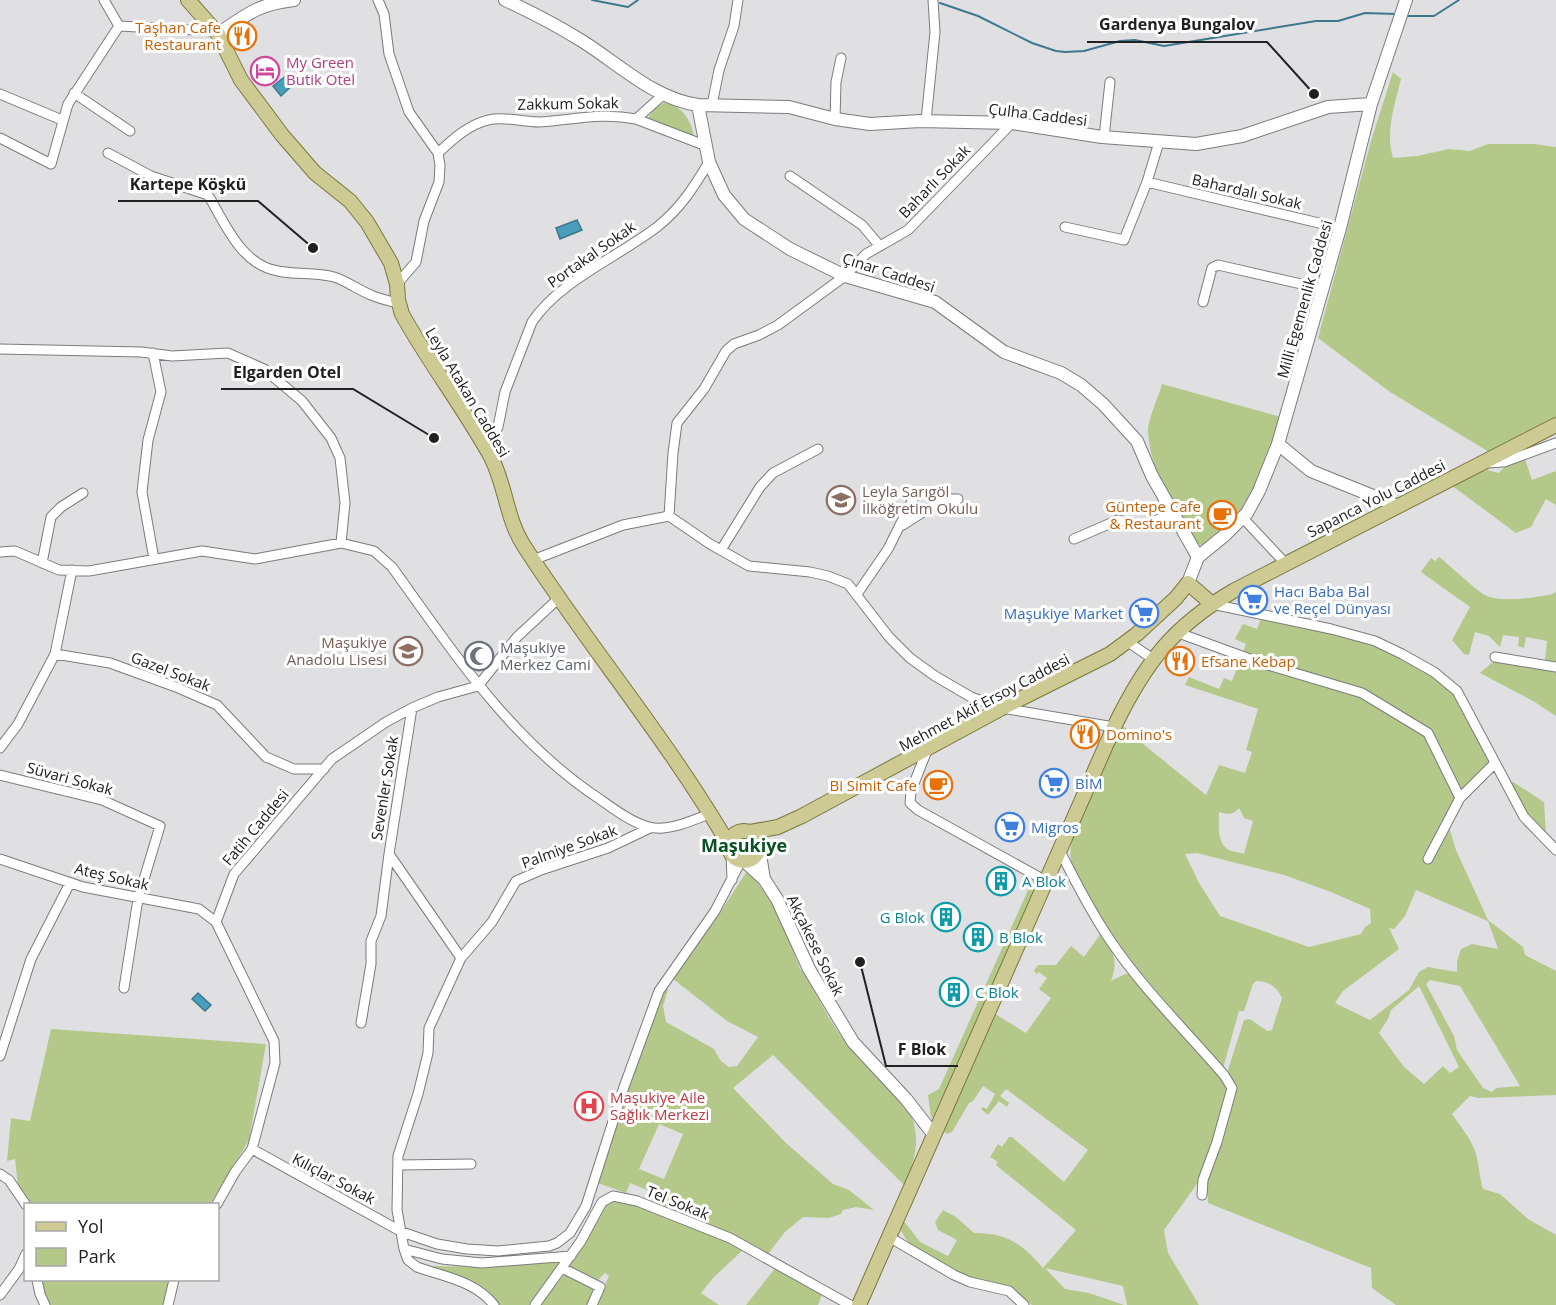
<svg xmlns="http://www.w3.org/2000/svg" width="1556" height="1305" font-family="'Open Sans',sans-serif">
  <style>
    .green { fill: #b4c889; fill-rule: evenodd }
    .water { fill: #4a9dbb; stroke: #3e788d; stroke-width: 1.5 }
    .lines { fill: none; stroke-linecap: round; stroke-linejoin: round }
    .stream { stroke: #3e788d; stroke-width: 2 }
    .street-casing { stroke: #7a7b7d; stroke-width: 11 }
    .secondary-casing { stroke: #7a7b7d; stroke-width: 14 }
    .primary-casing { stroke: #7b773d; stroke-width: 16 }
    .street { stroke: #fff; stroke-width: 9 }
    .secondary { stroke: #fff; stroke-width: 12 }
    .primary { stroke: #cdca93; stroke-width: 14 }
    .labels { text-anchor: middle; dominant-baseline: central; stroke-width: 6; stroke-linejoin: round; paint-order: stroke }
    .food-label { font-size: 15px; fill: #c56008; stroke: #fff; text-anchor: end }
    .hotel-label { font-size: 15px; fill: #b23c85; stroke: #fff; text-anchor: start }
    .street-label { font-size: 15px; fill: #212122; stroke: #fff }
    .education-label { font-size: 15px; fill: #785e54; stroke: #fff; text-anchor: start }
    .shop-label { font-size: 15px; fill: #366cbe; stroke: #fff; text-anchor: start }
    .worship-label { font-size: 15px; fill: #5b616d; stroke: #fff; text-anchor: start }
    .culture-label { font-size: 15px; fill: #0d838f; stroke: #fff; text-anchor: start }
    .health-label { font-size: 15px; fill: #be3a42; stroke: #fff; text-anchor: start }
    .quarter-label { font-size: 18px; font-weight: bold; fill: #095023; stroke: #fff }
    .leader { fill: none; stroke: #212122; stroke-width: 2 }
    .callout-dot { fill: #212122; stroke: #fff; stroke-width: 2 }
    .callout-label { font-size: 16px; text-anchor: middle; font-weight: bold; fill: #212122; stroke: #fff; stroke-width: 6; stroke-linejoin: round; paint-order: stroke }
  </style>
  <rect width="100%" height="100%" fill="#e0e0e3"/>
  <path class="green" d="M1393,72l8,7c-6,25 -16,53 -8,79l24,-2 32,-7 21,2 18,-7h46l22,3v270l-67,35 -99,-60 -72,-54 53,-197z
    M665,102c17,4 26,18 29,34l-47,-17 7,-10z
    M1162,384l119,33c-9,33 -21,76 -45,101 -10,10 -21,18 -31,28l-7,-2c-21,-35 -47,-69 -50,-111 -1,-12 11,-37 14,-49z
    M1525,459l7,21 24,-9v34l-10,-6 -15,28 -15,6 -65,-48 36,-15 12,3 7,-8z
    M1439,557c14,11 29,26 44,37 15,10 54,3 70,0l3,-3v72l-11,-2 2,-20 -21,-4 -2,11 -6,-2 1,-9 -16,-2 -3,12 -11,-11 -14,-4 -6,23 -5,-1 -12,-14 18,-33 -49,-35 10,-14 4,3z
    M1261,618l114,23 82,50 38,72 -35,35 -13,23 9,29 32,70 35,27 2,8 31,16v124l-78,3 -8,-2 -18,18c8,12 18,23 23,37 4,12 4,25 8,38l17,5 28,25 28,16v70h-160l-24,-17 -1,-20 -163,-65 -1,-21 28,-92 -8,-17 17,-53 6,-1 17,12 5,-1 10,-32c-5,-11 -13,-17 -26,-17l-3,3 -9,27h-5l-16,57c-44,-51 -92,-101 -127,-159 -10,-15 -21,-31 -25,-49 -2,-10 1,-18 3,-28l49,-106 14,13 69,56 13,-30 26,8 7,-21 -6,-2 12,-41 -73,-24 4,-8 30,12 5,-11 8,3 14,-37 -11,-5 8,-15 14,5zM1239,808l5,10 9,3 -9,33c-5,-2 -10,-2 -15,-4 -13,-8 -10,-24 -10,-38 9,2 13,4 20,-4zM1197,853l87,22 47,17 39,17 1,14 -6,4 -4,7 -52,13 -89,-31 -21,-33 -14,-29zM1416,890l72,31 10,28 -26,-5 -11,5 -4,12v11l-29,-5 -9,5 -10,18 -39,30 -35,-17 8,-12 56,-42 -10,-21 5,1 11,-13zM1430,980l30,6 60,100 -24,2 -4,4 -9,-4 -26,-38 -3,-14 -28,-52zM1419,986l40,81 -9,6 -7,-7 -19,18 -20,-17 -25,-34 9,-14 3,-9z
    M1494,661l62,10v45l-23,-15 -53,-28z
    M1513,782l31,20 2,33 -24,-27 -14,-25z
    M736 845a8 8 0 1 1 16 0a8 8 0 1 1-16 0Z
    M747,871c29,30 39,60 53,98l6,7c14,25 27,53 46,74 45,51 84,60 53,136l-132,-131 -40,33 53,55 47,41 16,6 25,20 -18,-3 -13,3 -2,4 -12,4 -26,-1 -18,15 -17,22 -23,-13 -91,-38 3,-9 -27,-11 -4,10 -28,-10 51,-156 17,-39 2,2 -5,16 3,16 48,27 7,12 8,6 8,-1 21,-29 -31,-16 -54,-42 41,-57zM659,1124l24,10 -19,45 -25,-10z
    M1033,879l3,7 -103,232 -2,-1 -3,-22 11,-6z
    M1101,933c12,19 18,26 10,48l14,-7h6l94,108 4,8 -14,47 -16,44 -35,49 4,23 31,52h-72l-4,-19 -78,-18 20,21 24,4 35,12h-92l-19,-16 -45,-10 -48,-27 -12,-10 -9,-14 4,-8 17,22 28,14 9,-16 -19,-10 -3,-8 8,-12 13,7 18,16c34,0 48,11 69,35l33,-38 -80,-65 2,-3 -8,-5 8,-13 4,3 7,-10h3l52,45 24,-32 -82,-61 -6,7 9,7 -2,4 -8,-6 -11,14 -7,-6 1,-2 5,2 8,-15 -12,-8 -10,15 -4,2 -17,29 -5,2 -4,-3 52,-117 31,19 25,-35 -12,-9 8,-11 -8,-6 -2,2 -3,-3 4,-6h18l15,-19 13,11z
    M51,1029l215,15 -17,96 -39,64h-180l-12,-18 -3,-27 -8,2 4,-43 19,3z
    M612,1200c41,4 94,33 132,49l-30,28 -13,16 18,12h-123l13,-29 -4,-3 -8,8 -27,-13 1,-5 18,-27 13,-26z
    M561,1260l-30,45h-32c-13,-25 -42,-30 -66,-36l-2,-3 67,1z
    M776,1267l46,27 -4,11h-72z
    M564,1275h2l23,11 4,4 -6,15h-47z
    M39,1280h132l-5,13 -1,12h-117z"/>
  <path class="water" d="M287,75l7,9 -13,12 -8,-10z
    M577,220l5,10 -22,9 -4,-11z
    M198,993l13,12 -6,6 -13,-12z"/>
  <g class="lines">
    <path class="stream" d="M592,0l36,7 10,-7
      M940,3l38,13 54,27 24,8 9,1 19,-1 36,-10 15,-1 29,6 152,-25h22l27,-8 31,1
      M1404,16h30l25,-16"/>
    <g class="street-casing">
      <path id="street" d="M104,0l15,26
        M378,0l6,14 5,40 20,58 29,41 2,12 -1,17 -15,39 -8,41 -19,22
        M74,93l56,38
        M0,94l62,26
        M712,105l7,-35 15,-44 4,-26
        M636,119l68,26
        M835,119l1,-37 5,-24
        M926,121l9,-89 -2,-32
        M1104,137l6,-55
        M0,138l51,26 17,-60 51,-78 96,5
        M108,153l43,23 57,19c17,28 33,70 70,76 19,4 37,1 56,6 13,4 24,13 37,18 9,4 18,6 27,8
        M438,153c15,-14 30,-28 50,-33 17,-4 34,2 51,2 35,-2 61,-10 97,-3l27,-24
        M790,176l72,49 17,20
        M1147,182l193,46
        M1065,227l59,13 23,-58 12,-40
        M1203,302l9,-34 6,-3 105,24
        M0,349l141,3 31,4 56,-3 36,16 38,32 29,37 9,20 5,45 -4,40
        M153,353l8,39 -13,48 -6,52 12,67
        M487,451l11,-24 7,-35 27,-70c27,-41 86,-65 125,-95 23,-18 37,-40 52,-65
        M1487,463l17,-1 52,-19
        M669,516l4,-63 4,-30 27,-34 22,-38 8,-7 25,-9 19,-10 67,-49 21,-22 42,-24 104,-107
        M669,516l41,28 39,22 61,6 18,4 20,8 41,53 21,21 25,18 36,21 31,11 112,19
        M1243,518l42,45
        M903,525l40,-26h15
        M1074,539l44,-19 25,6 30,-13
        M721,550l39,-63 13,-14 45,-24
        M0,552l15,-1 44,19 30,1 113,-20 53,8 86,-16 33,8 18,16c62,86 119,174 209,233 14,10 32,23 48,27 19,5 45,-7 62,-14
        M533,560l90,-35 46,-9
        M42,563l9,-46 10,-10 22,-14
        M857,594l31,-45 28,-56
        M1212,604l119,25 44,12 27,13 32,18 23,19 67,126 32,33
        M1176,632l82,30 104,31 66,40 32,65 35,-35
        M1128,642l25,17
        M55,654l55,9 66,24 41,18 49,52 28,12h30
        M1495,657l61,10
        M412,708l-23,146 72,104
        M0,748l18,-24 37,-70 17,-84
        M928,748l-17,43 -1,12 8,7 128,71
        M0,775l102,25 58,26 -22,73 -14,89
        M1060,851c15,30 31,61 50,89 32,48 76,91 114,135l8,13 -15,54 -14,38 -1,15
        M731,853l1,27
        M0,859l83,28 116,22 17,13
        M1428,859l32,-61
        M361,1023l10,-59v-23l10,-25 8,-62
        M0,1056l31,-97 39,-76
        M252,1149l150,83 35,12 30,5 31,2 51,-5 8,-3 13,-10 16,-27 38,-119 35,-96 56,-80 26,-50
        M398,1165l73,-1
        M0,1174l9,6 17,25
        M217,1204l18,-32 17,-23 23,-86 -1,-22 -58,-119 18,-48 98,-115 54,-37 26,-14 26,-11 40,-11 39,-49 42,-39
        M889,1237l65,38 16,7 39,9 15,14
        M404,1249l38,10 40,4 89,-7
        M562,1268l38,19 -8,18
        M37,1280l3,14 5,11
        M0,1295l19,-26 7,-15
        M168,1305l6,-25
        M494,1305c-19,-24 -49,-28 -77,-38l-9,-7 -4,-11 -7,-39 1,-54 20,-62 10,-41 1,-25 32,-70 31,-36 24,-41 25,-11 67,-22 42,-20
        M535,1305l46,-64 21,-39 11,-6 24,5 93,37 120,67"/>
    </g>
    <g class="secondary-casing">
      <path id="secondary" d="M505,0c26,12 53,26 77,41 37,23 72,58 116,64l91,2 46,12 35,5 50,-3 92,2 90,14 94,7 46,-8 86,-29 43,-3
        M218,34c28,-19 40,-30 76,-34
        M698,105l11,57 15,33 20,24 46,30 55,27 90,26 69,50 57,21 20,12 22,19 34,37 15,35 46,81
        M1278,444l33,27 87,35
        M1188,583l10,-26 27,-22 22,-22 12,-22 19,-47 62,-216 31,-124 35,-104
        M759,849l5,30
        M744,861l20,18 13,20 32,70 44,73 53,57 28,36"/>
    </g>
    <g class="primary-casing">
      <path id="primary" d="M188,0l30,34 23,46 41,55 33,38 35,28 17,21 24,41 6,21 1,16 4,14c27,49 62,94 89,143 15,29 15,61 33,89 65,101 144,194 205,299
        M729 846a15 15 0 1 1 30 0a15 15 0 1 1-30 0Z
        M750,832l28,-5 24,-11 200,-108 108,-54 27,-20 39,-36 12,-15 24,21
        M859,1305l255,-578c31,-64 59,-101 121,-137l321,-165"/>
    </g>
    <use href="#street" class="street"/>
    <use href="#secondary" class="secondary"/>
    <use href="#primary" class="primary"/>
  </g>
  <defs>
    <g id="restaurant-ring" transform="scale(1.5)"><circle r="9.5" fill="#fff" stroke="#e8710a" stroke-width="1.5"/><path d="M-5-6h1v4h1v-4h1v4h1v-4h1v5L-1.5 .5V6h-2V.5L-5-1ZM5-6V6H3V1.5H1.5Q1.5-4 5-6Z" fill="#e8710a"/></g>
    <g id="hotel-ring" transform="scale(1.5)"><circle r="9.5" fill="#fff" stroke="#d1479c" stroke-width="1.5"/><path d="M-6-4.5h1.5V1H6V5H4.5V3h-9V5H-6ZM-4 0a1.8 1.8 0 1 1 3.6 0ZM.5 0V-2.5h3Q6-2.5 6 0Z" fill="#d1479c"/></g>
    <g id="school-ring" transform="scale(1.5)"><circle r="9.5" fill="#fff" stroke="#8d6e63" stroke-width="1.5"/><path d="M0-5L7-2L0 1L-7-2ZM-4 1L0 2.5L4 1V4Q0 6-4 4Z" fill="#8d6e63"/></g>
    <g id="cafe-ring" transform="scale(1.5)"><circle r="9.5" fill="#fff" stroke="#e8710a" stroke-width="1.5"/><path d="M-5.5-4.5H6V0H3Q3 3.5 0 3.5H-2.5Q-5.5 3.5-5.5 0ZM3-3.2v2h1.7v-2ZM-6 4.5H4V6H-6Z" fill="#e8710a"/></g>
    <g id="supermarket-ring" transform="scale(1.5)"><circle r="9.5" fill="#fff" stroke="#3f7fe0" stroke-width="1.5"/><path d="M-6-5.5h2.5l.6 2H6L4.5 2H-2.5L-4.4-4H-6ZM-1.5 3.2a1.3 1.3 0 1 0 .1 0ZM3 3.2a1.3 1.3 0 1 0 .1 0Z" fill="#3f7fe0"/></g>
    <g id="mosque-ring" transform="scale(1.5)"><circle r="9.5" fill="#fff" stroke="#6b7280" stroke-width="1.5"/><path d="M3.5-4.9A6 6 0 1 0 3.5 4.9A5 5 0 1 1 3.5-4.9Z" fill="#6b7280"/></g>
    <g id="building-ring" transform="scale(1.5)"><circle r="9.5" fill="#fff" stroke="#0f9aa8" stroke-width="1.5"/><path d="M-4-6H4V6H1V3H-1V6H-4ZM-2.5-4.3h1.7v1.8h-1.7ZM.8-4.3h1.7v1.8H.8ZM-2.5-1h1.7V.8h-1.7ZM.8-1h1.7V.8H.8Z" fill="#0f9aa8"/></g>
    <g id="hospital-ring" transform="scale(1.5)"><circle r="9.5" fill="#fff" stroke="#e0444e" stroke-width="1.5"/><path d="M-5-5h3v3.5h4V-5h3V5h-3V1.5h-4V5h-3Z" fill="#e0444e"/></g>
  </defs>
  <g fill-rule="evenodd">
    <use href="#restaurant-ring" x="242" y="36"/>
    <use href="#hotel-ring" x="265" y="71"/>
    <use href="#school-ring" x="841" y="500"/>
    <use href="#cafe-ring" x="1222" y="515"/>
    <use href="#supermarket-ring" x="1253" y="600"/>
    <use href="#supermarket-ring" x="1144" y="613"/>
    <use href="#school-ring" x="408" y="651"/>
    <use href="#mosque-ring" x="479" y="656"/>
    <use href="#restaurant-ring" x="1180" y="661"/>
    <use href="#restaurant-ring" x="1085" y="734"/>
    <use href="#supermarket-ring" x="1054" y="783"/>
    <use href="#cafe-ring" x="938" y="785"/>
    <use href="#supermarket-ring" x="1010" y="827"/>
    <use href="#building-ring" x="1001" y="881"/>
    <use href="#building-ring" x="946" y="917"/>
    <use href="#building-ring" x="978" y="937"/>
    <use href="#building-ring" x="954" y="992"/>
    <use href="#hospital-ring" x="589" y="1106"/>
  </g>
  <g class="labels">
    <g class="food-label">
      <text x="221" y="27">Taşhan Cafe<tspan x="221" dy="17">Restaurant</tspan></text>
      <text x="1201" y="506">Güntepe Cafe<tspan x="1201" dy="17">&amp; Restaurant</tspan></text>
      <text x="1201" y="661" text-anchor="start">Efsane Kebap</text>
      <text x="1106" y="734" text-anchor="start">Domino's</text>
      <text x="917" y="785">Bi Simit Cafe</text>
    </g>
    <g class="hotel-label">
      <text x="286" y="62">My Green<tspan x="286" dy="17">Butik Otel</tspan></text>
    </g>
    <g class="street-label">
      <text transform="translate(568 103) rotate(-1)">Zakkum Sokak</text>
      <text transform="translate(1038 114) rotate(7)">Çulha Caddesi</text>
      <text transform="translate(934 181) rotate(-46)">Baharlı Sokak</text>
      <text transform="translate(1247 191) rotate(13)">Bahardalı Sokak</text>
      <text transform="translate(591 254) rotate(-35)">Portakal Sokak</text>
      <text transform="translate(889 272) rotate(18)">Çınar Caddesi</text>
      <text transform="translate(1304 299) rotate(-74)">Milli Egemenlik Caddesi</text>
      <text transform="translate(468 392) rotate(59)">Leyla Atakan Caddesi</text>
      <text transform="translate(1376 498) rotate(-27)">Sapanca Yolu Caddesi</text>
      <text transform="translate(171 671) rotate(21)">Gazel Sokak</text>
      <text transform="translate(984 702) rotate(-28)">Mehmet Akif Ersoy Caddesi</text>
      <text transform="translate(70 778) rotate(15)">Süvari Sokak</text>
      <text transform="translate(384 788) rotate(-81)">Sevenler Sokak</text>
      <text transform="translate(255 827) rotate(-50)">Fatih Caddesi</text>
      <text transform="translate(569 846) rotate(-20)">Palmiye Sokak</text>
      <text transform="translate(112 876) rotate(13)">Ateş Sokak</text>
      <text transform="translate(816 945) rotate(64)">Akçakese Sokak</text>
      <text transform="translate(334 1178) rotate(28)">Kılıçlar Sokak</text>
      <text transform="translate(678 1202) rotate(22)">Tel Sokak</text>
    </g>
    <g class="education-label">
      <text x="862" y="491">Leyla Sarıgöl<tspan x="862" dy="17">İlköğretim Okulu</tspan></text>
      <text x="387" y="642" text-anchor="end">Maşukiye<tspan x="387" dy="17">Anadolu Lisesi</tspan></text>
    </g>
    <g class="shop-label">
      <text x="1274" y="591">Hacı Baba Bal<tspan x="1274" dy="17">ve Reçel Dünyası</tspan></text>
      <text x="1123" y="613" text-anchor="end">Maşukiye Market</text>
      <text x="1075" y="783">BİM</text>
      <text x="1031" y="827">Migros</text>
    </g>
    <g class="worship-label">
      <text x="500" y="647">Maşukiye<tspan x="500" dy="17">Merkez Cami</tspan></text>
    </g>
    <g class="culture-label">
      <text x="1022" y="881">A Blok</text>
      <text x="925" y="917" text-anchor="end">G Blok</text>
      <text x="999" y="937">B Blok</text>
      <text x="975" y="992">C Blok</text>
    </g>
    <g class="health-label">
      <text x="610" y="1097">Maşukiye Aile<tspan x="610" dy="17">Sağlık Merkezi</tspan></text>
    </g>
    <g class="quarter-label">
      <text x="744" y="845">Maşukiye</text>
    </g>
  </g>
  <path class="leader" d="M1314 94L1267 42H1087M313 248L258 201H118M434 438L353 389H221M860 962L886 1066H958"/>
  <g class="callout-dot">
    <circle cx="1314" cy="94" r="6"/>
    <circle cx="313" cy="248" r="6"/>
    <circle cx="434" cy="438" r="6"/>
    <circle cx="860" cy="962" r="6"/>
  </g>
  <g class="callout-label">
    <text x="1177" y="30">Gardenya Bungalov</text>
    <text x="188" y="190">Kartepe Köşkü</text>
    <text x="287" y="378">Elgarden Otel</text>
    <text x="922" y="1055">F Blok</text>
  </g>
  <rect x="24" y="1203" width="195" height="78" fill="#ffffff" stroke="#a6a6a7" stroke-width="1.5"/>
  <rect x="36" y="1222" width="30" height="9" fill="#cdca93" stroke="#a6a6a7" stroke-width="1.5"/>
  <text x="78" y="1233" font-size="18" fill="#212122">Yol</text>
  <rect x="36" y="1248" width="30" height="18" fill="#b4c889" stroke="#a6a6a7" stroke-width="1.5"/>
  <text x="78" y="1263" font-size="18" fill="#212122">Park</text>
</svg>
